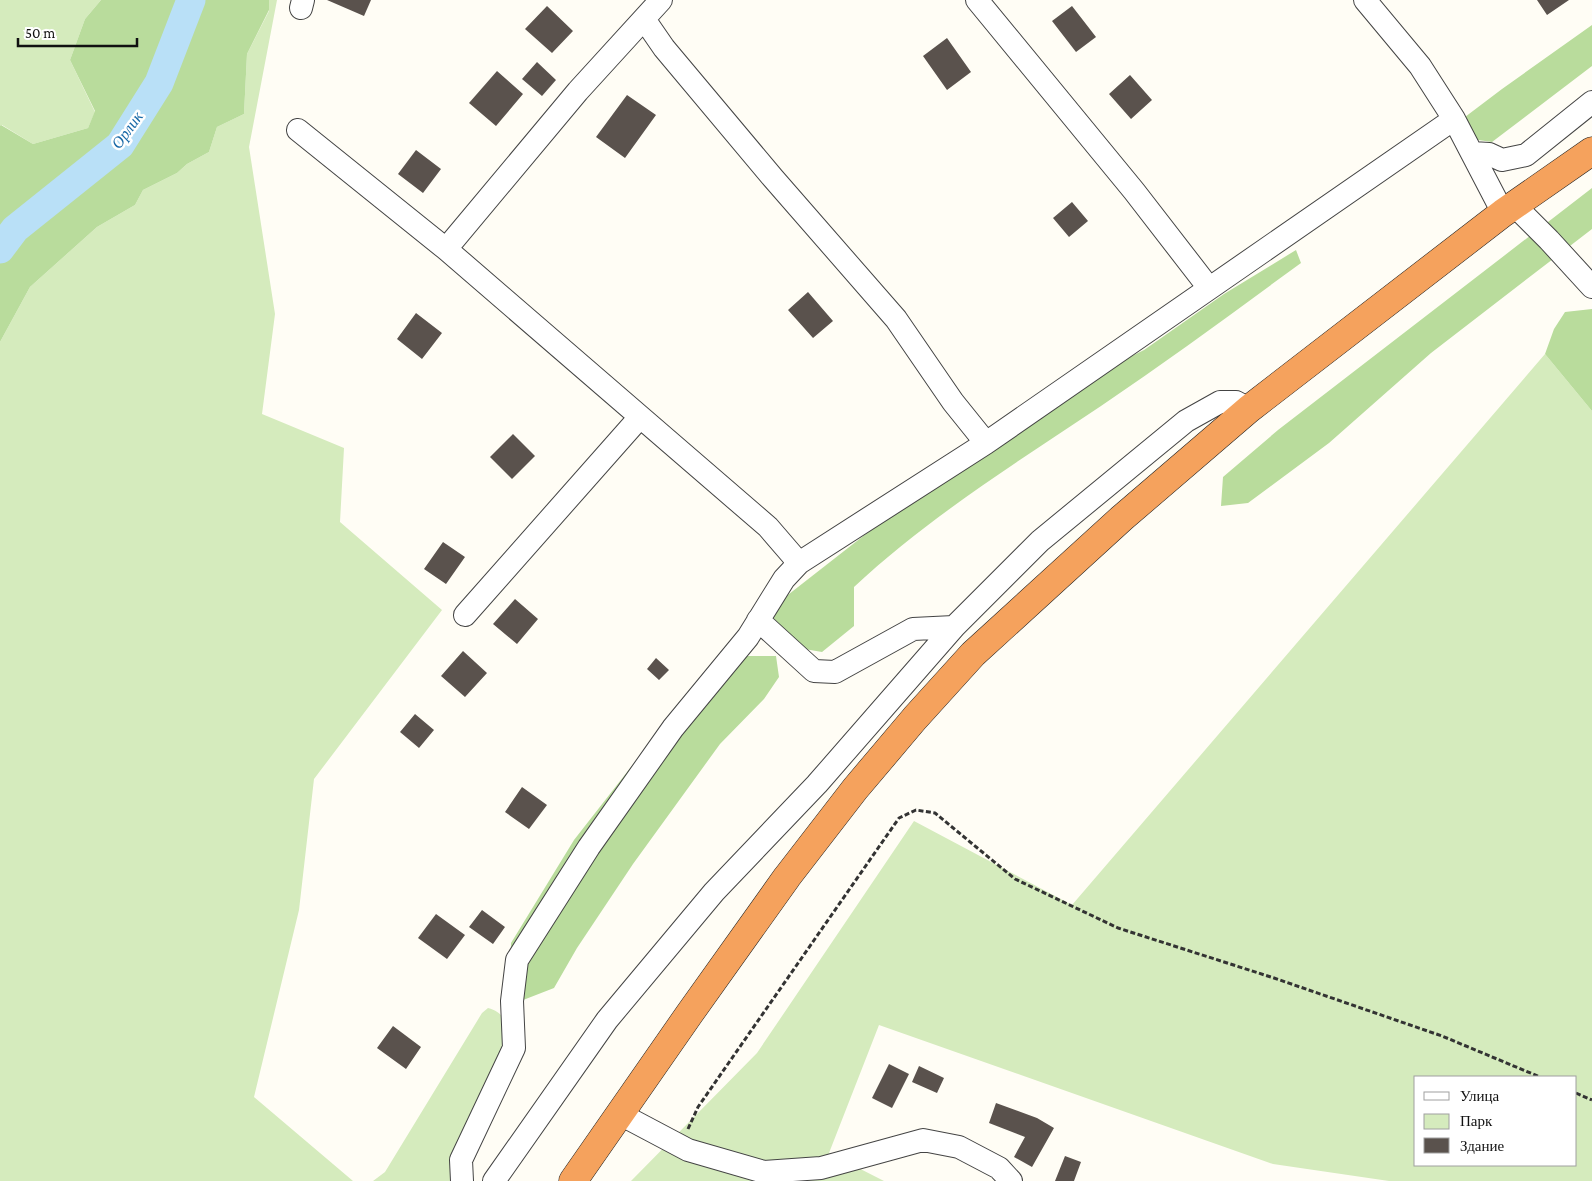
<svg xmlns="http://www.w3.org/2000/svg" width="1592" height="1181" font-family="'Crimson Pro',serif">
  <style>
    .green { fill: #d5ebbd; fill-rule: evenodd }
    .forest { fill: #b9dc9c }
    .lines { fill: none; stroke-linecap: round; stroke-linejoin: round }
    .river { stroke: #b9e0f7; stroke-width: 29 }
    .building { fill: #5a524d }
    .minor-casing { stroke: #444; stroke-width: 24 }
    .highway-casing { stroke: #222; stroke-width: 29 }
    .path { stroke: #333; stroke-width: 3; stroke-dasharray: 5 2.5; stroke-linecap: butt }
    .minor { stroke: #fff; stroke-width: 22 }
    .highway { stroke: #f5a25d; stroke-width: 28 }
    .labels { text-anchor: middle; dominant-baseline: central; stroke-width: 5; stroke-linejoin: round; paint-order: stroke }
    .water-label { font-size: 16px; font-style: italic; fill: #1768a6; stroke: #fff }
  </style>
  <rect width="100%" height="100%" fill="#fffdf5"/>
  <path class="green" d="M0,0h101l-16,19 -15,41 25,52 -7,16 -55,16 -31,-19 -2,1z
    M269,0h8l-28,147 26,167 -13,100 82,34 -4,74 102,88 -128,169 -15,131 -45,187 99,84h-353v-839l30,-55 67,-60 38,-22 8,-15 34,-17 10,-9 22,-12 8,-25 27,-13 3,-60 22,-43z
    M1545,354l47,57v770h-203l-116,-17 -394,-139 -50,128 55,28h-253l126,-128 157,-232 158,84zM1416,1077h160v88h-160z
    M488,1008c15,4 19,14 21,27l-56,146h-80l12,-9 97,-159z"/>
  <path class="forest" d="M101,0h168v10l-22,44 -3,60 -27,13 -8,25 -22,12 -10,9 -34,17 -8,15 -38,22 -67,60 -30,55v-216l1,-1 32,19 55,-16 7,-17 -25,-51 15,-41z
    M1592,25v41l-100,76 -27,-4v-21l37,-28z
    M1592,188v41l-161,124 -102,90 -81,60 -27,3 2,-29 55,-47z
    M1296,250l5,13c-66,48 -132,97 -200,143 -85,57 -172,111 -247,181v39l-32,26 -29,-5 -20,-12 2,-30 151,-118 139,-98 79,-39 80,-56z
    M1592,309v102l-47,-57 9,-25 11,-17z
    M744,656h32l3,21 -15,22 -44,45 -87,120 -56,84 -23,40 -36,14 -8,-26 1,-33 63,-103 121,-155z"/>
  <g class="lines">
    <path class="river" d="M0,249l15,-20 105,-84 39,-62 32,-83"/>
  </g>
  <path class="building" d="M327,0h44l-7,16z
    M1537,0h32l-22,15z
    M547,6l26,25 -21,22 -27,-24z
    M1072,6l24,31 -20,15 -24,-31z
    M947,38l24,34 -24,18 -24,-34z
    M537,62l19,18 -14,16 -20,-17z
    M497,71l26,23 -27,32 -27,-23z
    M1130,75l22,25 -21,19 -22,-25z
    M627,95l29,20 -31,43 -29,-21z
    M416,150l25,19 -18,24 -25,-19z
    M1072,202l16,19 -19,16 -16,-19z
    M808,292l25,29 -20,17 -25,-28z
    M416,313l26,20 -20,26 -25,-20z
    M513,434l22,22 -23,23 -22,-22z
    M443,542l22,15 -19,27 -22,-15z
    M515,599l23,20 -21,25 -24,-20z
    M463,651l24,22 -22,24 -24,-21z
    M656,658l13,12 -10,10 -12,-11z
    M415,714l19,16 -15,18 -19,-16z
    M522,787l25,18 -18,24 -24,-17z
    M482,910l23,17 -12,17 -24,-17z
    M436,914l29,21 -18,24 -29,-21z
    M393,1026l28,21 -15,22 -29,-21z
    M889,1064l20,10 -17,34 -20,-10z
    M919,1066l25,12 -7,15 -25,-11z
    M996,1103l41,15 17,10 -22,39 -18,-10 11,-20 -36,-14z
    M1065,1156l16,6 -7,19h-19z"/>
  <g class="lines">
    <g class="minor-casing">
      <path id="minor" d="M977,0l157,191 75,97
        M1365,0l55,66 34,53 49,94
        M301,8l2,-8
        M644,19l20,29 109,130 123,141 57,83 33,41
        M298,130l148,119 322,278 31,36 -15,16 -36,58 -75,91 -84,119 -72,113 -5,41 2,47 -53,112 1,21
        M1472,153l17,1 13,6 24,-5 66,-53
        M1514,205l35,35 43,47
        M446,249l132,-158 83,-91
        M799,563l187,-120 468,-324
        M465,615l175,-198
        M758,620l56,51 21,1 78,-43 41,-2
        M620,1114l68,36 76,22 57,-4 102,-28 36,7 40,21 12,13
        M494,1181l113,-161 107,-128 103,-108 137,-157 86,-86 146,-120 34,-19h16l13,7"/>
    </g>
    <g class="highway-casing">
      <path id="highway" d="M573,1181l117,-168 97,-136 68,-88 60,-71 58,-64 149,-136 127,-109 254,-196 89,-62"/>
    </g>
    <path class="path" d="M1576,1093l16,7
      M688,1129l10,-22 201,-289 17,-8 19,3 80,66 103,49 156,50 168,58 98,41"/>
    <use href="#minor" class="minor"/>
    <use href="#highway" class="highway"/>
  </g>
  <g class="labels">
    <g class="water-label">
      <text transform="translate(127 130) rotate(-54)">Орлик</text>
    </g>
  </g>
  <rect x="1414" y="1076" width="162" height="90" fill="#ffffff" stroke="#a0a0a0"/>
  <rect x="1424" y="1092" width="25" height="8" fill="#ffffff" stroke="#a0a0a0"/>
  <text x="1460" y="1101" font-size="15" fill="#111111">Улица</text>
  <rect x="1424" y="1114" width="25" height="15" fill="#d5ebbd" stroke="#a0a0a0"/>
  <text x="1460" y="1126" font-size="15" fill="#111111">Парк</text>
  <rect x="1424" y="1138" width="25" height="15" fill="#5a524d" stroke="#a0a0a0"/>
  <text x="1460" y="1151" font-size="15" fill="#111111">Здание</text>
  <path d="M18 38v8h119v-8" fill="none" stroke="#111111" stroke-width="2.5"/>
  <text x="25" y="38" font-size="15" fill="#111111" stroke="#ffffff" stroke-width="4" paint-order="stroke">50 m</text>
</svg>
